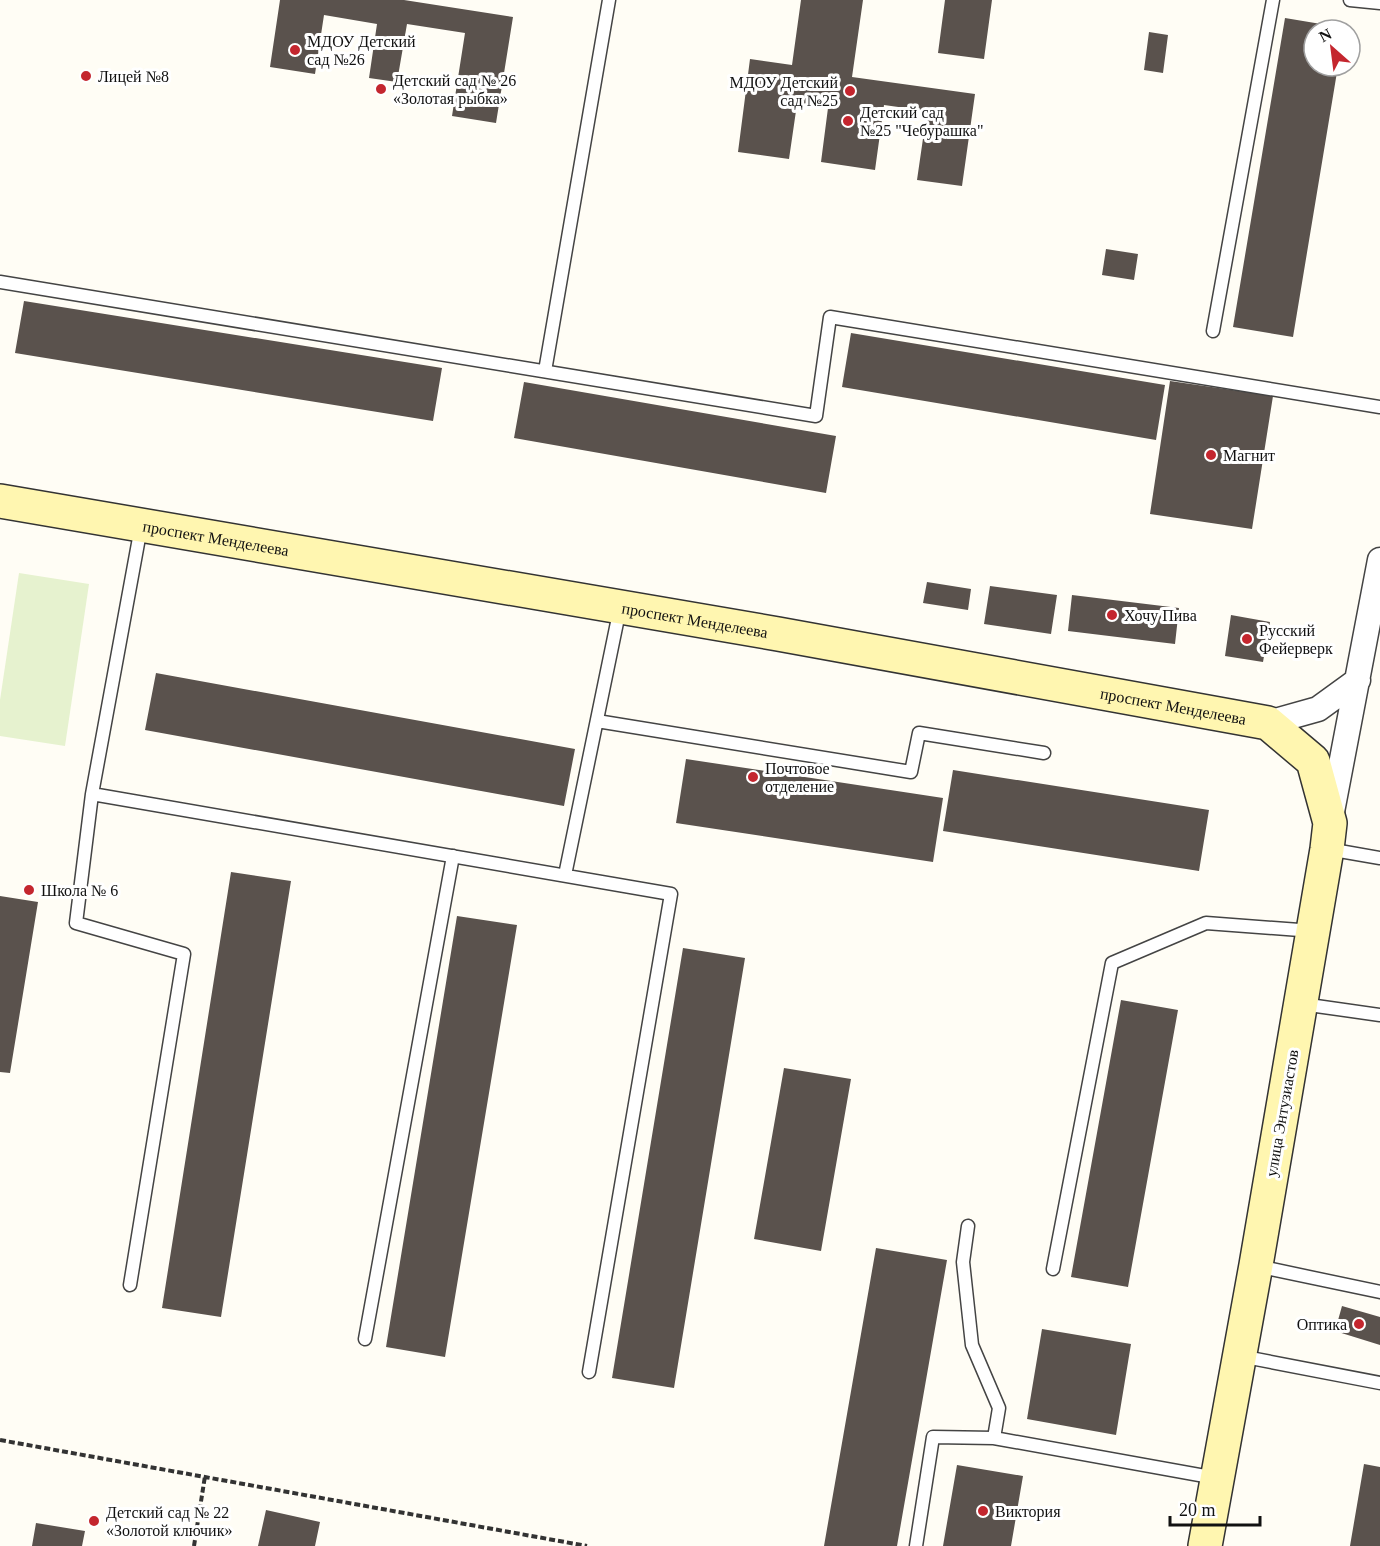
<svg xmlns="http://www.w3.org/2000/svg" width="1380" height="1546" font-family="Georgia,serif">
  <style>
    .pitch { fill: #e6f2cf }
    .building { fill: #5a524d }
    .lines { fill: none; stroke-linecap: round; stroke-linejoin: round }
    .lane-casing { stroke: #444; stroke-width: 15 }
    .street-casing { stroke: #444; stroke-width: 27 }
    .secondary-casing { stroke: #333; stroke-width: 36 }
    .path { stroke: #333; stroke-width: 4; stroke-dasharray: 6 3; stroke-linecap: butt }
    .lane { stroke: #fff; stroke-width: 12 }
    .street { stroke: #fff; stroke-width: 24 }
    .secondary { stroke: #fff6b0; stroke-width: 33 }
    .poi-dot { fill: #c4262e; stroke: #fff; stroke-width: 2 }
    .labels { text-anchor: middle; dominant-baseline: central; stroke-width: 6; stroke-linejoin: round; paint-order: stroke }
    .poi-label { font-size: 16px; fill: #111; stroke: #fff; text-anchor: start }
    .street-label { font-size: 16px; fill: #111; stroke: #fff }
  </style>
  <rect width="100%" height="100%" fill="#fffdf5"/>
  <path class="pitch" d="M19,573l70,11 -24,162 -65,-10v-36z"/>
  <path class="building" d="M280,0h124l109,17 -17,106 -44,-7 13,-83 -58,-9 -10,58 -28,-4 8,-54 -53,-9 -9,59 -45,-7z
    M801,0h62l-11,77 123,17 -13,92 -45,-6 10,-69 -43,-6 -9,65 -54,-8 7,-54 -31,-4 -8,55 -51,-7 12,-93 42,6z
    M945,0h47l-8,59 -46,-6z
    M1285,18l60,10 -1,2h-30v36h24l-45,271 -60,-10z
    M1149,32l19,3 -5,38 -19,-3z
    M1106,249l32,5 -4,26 -32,-5z
    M24,301l418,67 -9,53 -418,-68z
    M851,333l314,52 -9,55 -314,-53z
    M1170,381l103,15 -21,133 -102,-15z
    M524,382l312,54 -10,57 -312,-55z
    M927,582l44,7 -3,21 -45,-7z
    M990,586l67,9 -6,39 -67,-10z
    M1072,595l107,13 -4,36 -107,-13z
    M1231,615l39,7 -7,40 -38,-6z
    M156,673l419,76 -11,57 -419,-76z
    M686,759l257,39 -10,64 -257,-39z
    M953,770l256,40 -10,61 -256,-40z
    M231,872l60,9 -70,436 -59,-9z
    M0,896l38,6 -28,171 -10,-1z
    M457,916l60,9 -72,432 -59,-10z
    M683,948l62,10 -71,430 -62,-10z
    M1121,1000l57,10 -50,277 -57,-10z
    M784,1068l67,11 -30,172 -67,-12z
    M876,1248l71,12 -50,286h-73z
    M1342,1306l38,11v28l-45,-14z
    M1042,1329l89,15 -15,91 -89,-16z
    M1364,1464l16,3v79h-30z
    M957,1465l66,11 -12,70h-68z
    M266,1510l54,12 -5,24h-57z
    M36,1523l49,8 -3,15h-50z"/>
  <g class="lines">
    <g class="lane-casing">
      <path id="lane" d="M1350,0l30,3
        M0,282l816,134 14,-99 550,90
        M1213,331l60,-331
        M545,371l64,-371
        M141,527l-49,267 579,100 -82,478
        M597,721l314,51 8,-39 125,20
        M92,794l-16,129 108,31 -54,331
        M1328,849l52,9
        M565,875l55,-267
        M1302,1004l78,11
        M1257,1266l123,26
        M1053,1269l59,-306 94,-40 107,8
        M365,1339l88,-483
        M1240,1356l140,27
        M994,1438l222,40
        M916,1546l17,-109 61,1 5,-30 -27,-63 -9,-83 5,-36"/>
    </g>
    <g class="street-casing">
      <path id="street" d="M1268,723l50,-14 40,-29
        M1331,817l49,-257"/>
    </g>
    <g class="secondary-casing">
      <g id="secondary">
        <path id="s1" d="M0,501l778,133 490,89 45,38 17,62 -3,26 -71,416 -51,281"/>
      </g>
    </g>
    <path class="path" d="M0,1440l587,106
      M194,1546l11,-70"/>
    <use href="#lane" class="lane"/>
    <use href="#street" class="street"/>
    <use href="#secondary" class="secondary"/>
  </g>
  <g class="poi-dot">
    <circle cx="295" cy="50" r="6"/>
    <circle cx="86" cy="76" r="6"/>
    <circle cx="381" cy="89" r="6"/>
    <circle cx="850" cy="91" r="6"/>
    <circle cx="848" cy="121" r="6"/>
    <circle cx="1211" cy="455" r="6"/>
    <circle cx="1112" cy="615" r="6"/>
    <circle cx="1247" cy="639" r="6"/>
    <circle cx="753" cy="777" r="6"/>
    <circle cx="29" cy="890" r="6"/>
    <circle cx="1359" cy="1324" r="6"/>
    <circle cx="983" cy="1511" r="6"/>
    <circle cx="94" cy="1521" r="6"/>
  </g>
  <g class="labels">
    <g class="poi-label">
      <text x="307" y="41">МДОУ Детский<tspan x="307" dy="18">сад №26</tspan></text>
      <text x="98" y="76">Лицей №8</text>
      <text x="393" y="80">Детский сад № 26<tspan x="393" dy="18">«Золотая рыбка»</tspan></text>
      <text x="838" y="82" text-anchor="end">МДОУ Детский<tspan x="838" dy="18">сад №25</tspan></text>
      <text x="860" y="112">Детский сад<tspan x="860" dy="18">№25 "Чебурашка"</tspan></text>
      <text x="1223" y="455">Магнит</text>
      <text x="1124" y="615">Хочу Пива</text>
      <text x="1259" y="630">Русский<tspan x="1259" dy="18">Фейерверк</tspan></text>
      <text x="765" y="768">Почтовое<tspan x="765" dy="18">отделение</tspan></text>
      <text x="41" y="890">Школа № 6</text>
      <text x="1347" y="1324" text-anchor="end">Оптика</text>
      <text x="995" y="1511">Виктория</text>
      <text x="106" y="1512">Детский сад № 22<tspan x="106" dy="18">«Золотой ключик»</tspan></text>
    </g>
    <g class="street-label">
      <text stroke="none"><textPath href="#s1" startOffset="219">проспект Менделеева</textPath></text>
      <text stroke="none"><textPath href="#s1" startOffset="705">проспект Менделеева</textPath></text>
      <text stroke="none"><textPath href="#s1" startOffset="1191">проспект Менделеева</textPath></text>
      <text transform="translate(1282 1113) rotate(-80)">улица Энтузиастов</text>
    </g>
  </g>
  <g transform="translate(1332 48) rotate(332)"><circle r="28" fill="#ffffff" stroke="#a0a0a0" stroke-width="1.5"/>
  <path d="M0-4.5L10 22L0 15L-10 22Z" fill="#c4262e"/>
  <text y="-9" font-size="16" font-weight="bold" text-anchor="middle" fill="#111111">N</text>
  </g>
  <path d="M1170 1516v9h90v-9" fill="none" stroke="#111111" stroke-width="3"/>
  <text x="1179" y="1516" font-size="18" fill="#111111" stroke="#ffffff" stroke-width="4.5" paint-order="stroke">20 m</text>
</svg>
